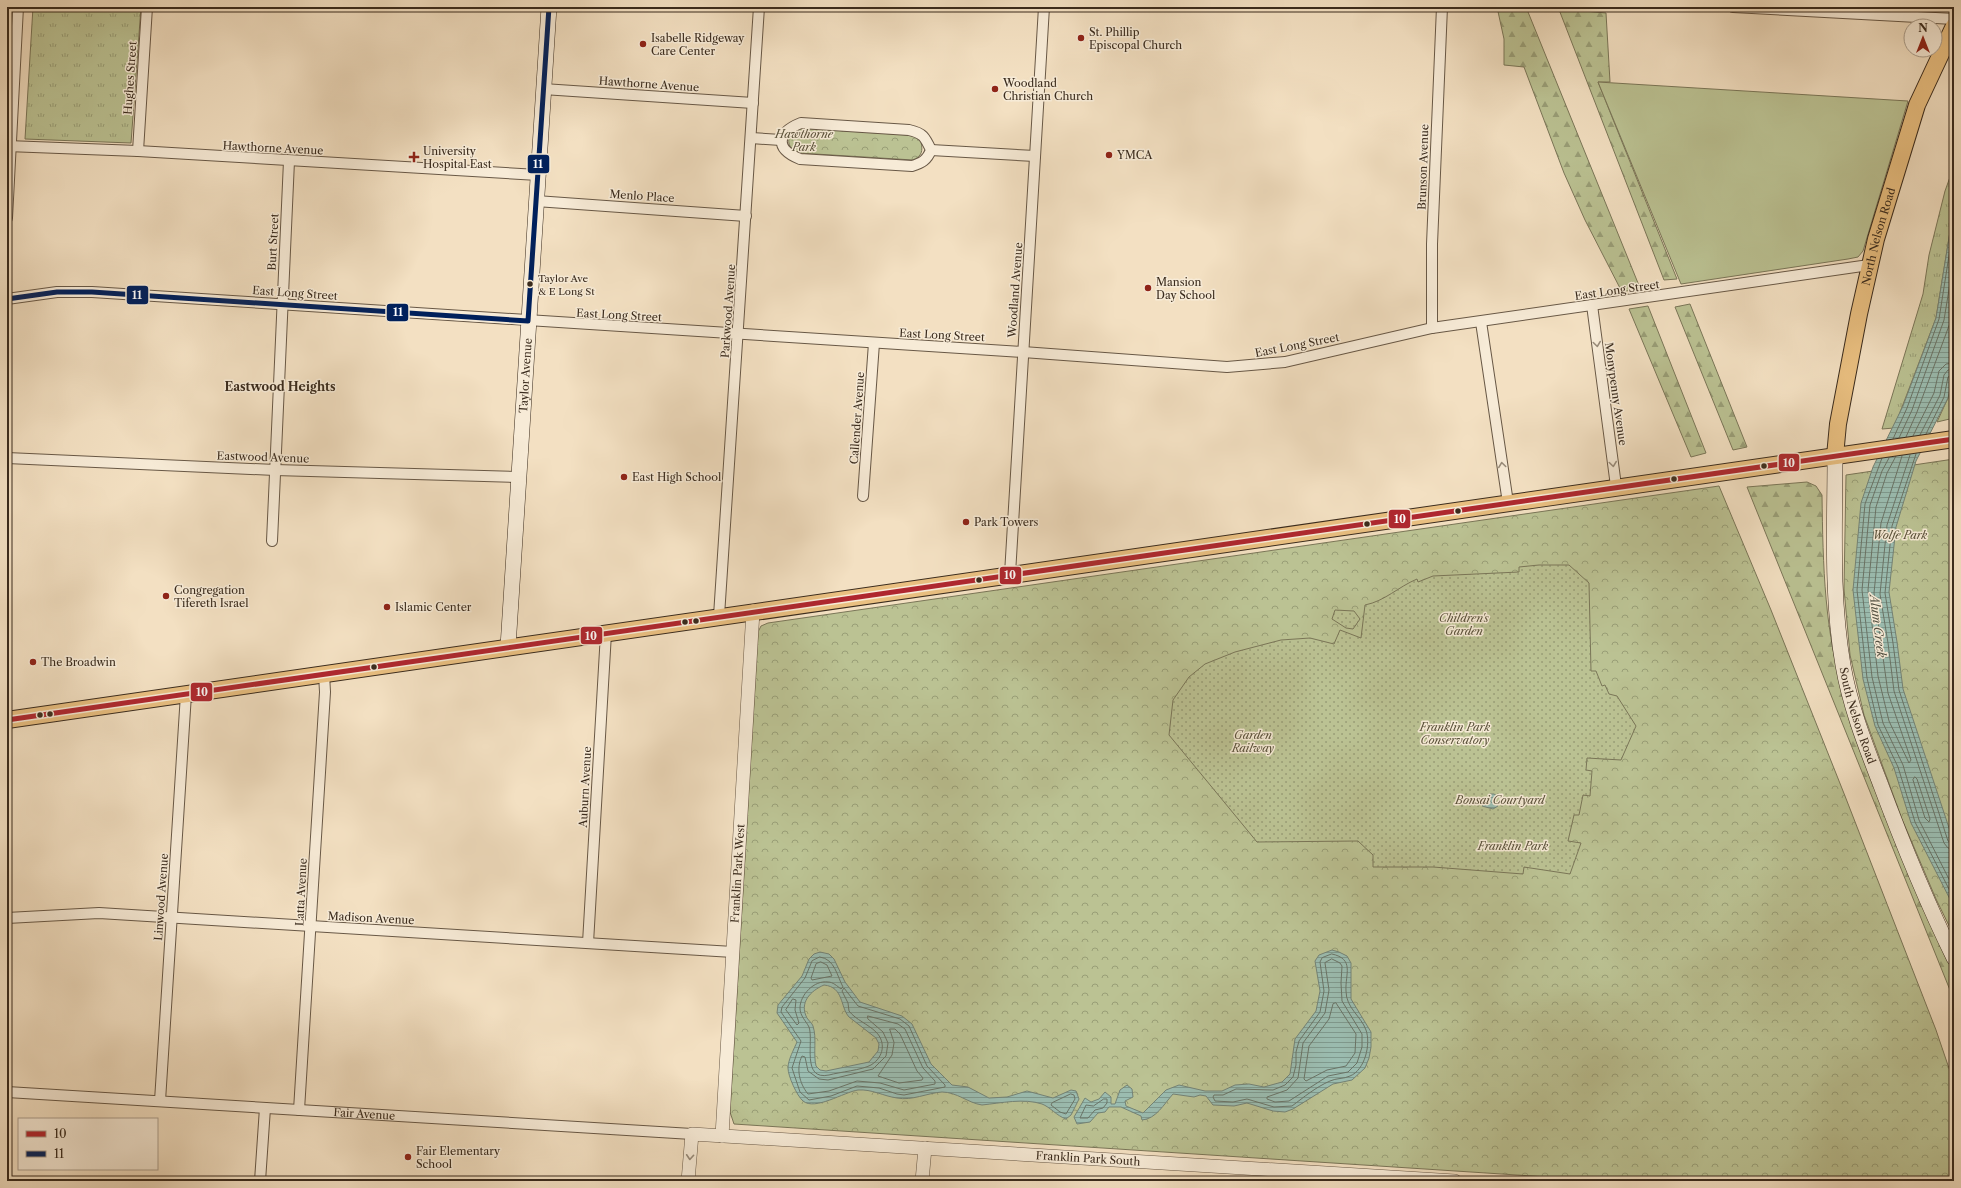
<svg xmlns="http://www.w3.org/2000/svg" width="1961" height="1188" font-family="'Libre Caslon Text',serif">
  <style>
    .grass { fill: url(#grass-tufts); stroke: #7a7658 }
    .forest { fill: url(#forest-firs); stroke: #7a7658 }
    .park { fill: url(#park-crowns); stroke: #7a7658 }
    .garden { fill: url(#garden-dots); stroke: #7a7658 }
    .pitch { fill: #bbc293; stroke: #7a7658 }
    .water { fill: url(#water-rules); stroke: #748376; fill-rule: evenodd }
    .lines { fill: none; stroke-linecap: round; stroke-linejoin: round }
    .shore { stroke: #6a7467; stroke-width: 1 }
    .minor-casing { stroke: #685846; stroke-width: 12 }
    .tertiary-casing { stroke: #685846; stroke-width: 14 }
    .secondary-casing { stroke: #3a2b1d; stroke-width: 16 }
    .primary-casing { stroke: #3a2b1d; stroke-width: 18 }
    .minor { stroke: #f7ebd7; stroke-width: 10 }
    .tertiary { stroke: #f7ebd7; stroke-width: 13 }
    .secondary { stroke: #f7ebd7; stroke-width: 15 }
    .primary { stroke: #eac081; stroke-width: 16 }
    .bus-1-casing { stroke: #f7ebd7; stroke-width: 8 }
    .bus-2-casing { stroke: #f7ebd7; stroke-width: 8 }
    .bus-1 { stroke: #af272f; stroke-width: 5 }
    .bus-2 { stroke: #00205b; stroke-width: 5 }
    .oneway { stroke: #988b7a }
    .poi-dot { fill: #8f2418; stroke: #f7ebd7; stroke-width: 1.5 }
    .bus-dot { fill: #3a2b1d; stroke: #f7ebd7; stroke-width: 1.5 }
    .labels { text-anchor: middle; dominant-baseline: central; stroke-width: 3; stroke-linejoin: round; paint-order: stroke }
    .bus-label { font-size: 10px; fill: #3a2b1d; stroke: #f7ebd7; text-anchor: start }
    .poi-label { font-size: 11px; fill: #3a2b1d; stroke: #f7ebd7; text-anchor: start }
    .street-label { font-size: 11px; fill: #3a2b1d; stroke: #f7ebd7 }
    .park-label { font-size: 11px; font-style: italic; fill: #5a513a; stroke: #f7ebd7 }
    .neighbourhood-label { font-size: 12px; font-weight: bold; fill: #3a2b1d; stroke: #f7ebd7 }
    .water-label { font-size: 12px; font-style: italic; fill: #525042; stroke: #f7ebd7 }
    .line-badge { stroke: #f7ebd7; stroke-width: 1.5 }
    .badge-label { font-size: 11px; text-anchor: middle; font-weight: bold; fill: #fff }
  </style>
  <defs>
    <pattern id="grass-tufts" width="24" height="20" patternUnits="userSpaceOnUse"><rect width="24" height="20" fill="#bbc293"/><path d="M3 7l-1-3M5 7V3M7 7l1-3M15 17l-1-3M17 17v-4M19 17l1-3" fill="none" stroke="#999e77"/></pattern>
    <pattern id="forest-firs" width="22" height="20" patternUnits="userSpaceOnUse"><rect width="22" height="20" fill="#bbc293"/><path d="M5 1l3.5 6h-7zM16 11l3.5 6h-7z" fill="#999e77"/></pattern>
    <pattern id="park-crowns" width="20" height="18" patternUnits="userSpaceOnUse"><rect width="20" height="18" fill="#bbc293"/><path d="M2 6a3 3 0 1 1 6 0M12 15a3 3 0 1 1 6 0" fill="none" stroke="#999e77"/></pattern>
    <pattern id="garden-dots" width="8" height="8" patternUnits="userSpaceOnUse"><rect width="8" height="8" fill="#bbc293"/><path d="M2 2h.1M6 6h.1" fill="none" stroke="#999e77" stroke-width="1.8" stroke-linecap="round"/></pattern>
    <pattern id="water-rules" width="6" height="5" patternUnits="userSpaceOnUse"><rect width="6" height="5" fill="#9bbdb1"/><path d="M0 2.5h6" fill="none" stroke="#7f9a8f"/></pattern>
  </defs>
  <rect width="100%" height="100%" fill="#f3e0c2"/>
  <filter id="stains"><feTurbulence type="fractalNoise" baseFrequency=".005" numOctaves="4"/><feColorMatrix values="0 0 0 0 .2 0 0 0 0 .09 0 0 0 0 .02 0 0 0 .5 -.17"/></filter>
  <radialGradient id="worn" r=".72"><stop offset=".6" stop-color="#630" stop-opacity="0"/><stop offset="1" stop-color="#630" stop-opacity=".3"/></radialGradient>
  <path class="grass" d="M33,7h108l-10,136 -106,-4z
    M1954,166v41l-18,111 -42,110 -12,1 41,-135 6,-39 16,-64z"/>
  <path class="forest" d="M1497,7h29l114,281 -18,4 -37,-72 -21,-47 -40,-106 -20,-2v-26z
    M1558,7h13l1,3 34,3 4,69h-12l79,197 -13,1z
    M1690,304l57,143 -14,3 -58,-143z
    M1648,306l58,147 -15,4 -62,-148z
    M1954,367v51l-17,4 11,-24z
    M1807,482l9,4 6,9c1,70 2,139 24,206l108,264v35l-207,-513z"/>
  <path class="park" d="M800,128l109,7 7,2 5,5c2,9 1,14 -8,18l-114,-7 -8,-5c-6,-10 1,-15 9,-20z
    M1954,459v477l-18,-37 -34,-80 -38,-104 -14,-60 -6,-66 2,-114z
    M1719,486l52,124 74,186 91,234 18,53v98h-345l-875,-57 -4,-12 28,-480 3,-6 7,-3z"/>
  <path class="garden" d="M1539,565h30l20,18 2,88h5l6,15 3,-1 4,9 8,2 19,30 -15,34 -34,-2 -1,12 6,1 -2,25 -7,-1 -4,20h-5l-6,26 13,2 -11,31 -46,-7 -1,7 -90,-7h-60v-12l-15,-14 -101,1 -88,-107 4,-35 16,-23 16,-13 30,-12 46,-12 29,-2 24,6 6,-14 21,8 4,-33c20,-4 33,-18 52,-26l1,3 15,-6 86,-4v-5z
    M1335,610l19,1 6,8 -7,10 -7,-1 -14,-9z"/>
  <path class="pitch" d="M1598,82l310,19 -45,150 -5,6 -10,2 -167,25z"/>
  <path class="water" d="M1954,207l-1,168 -5,23 -32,63 -20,66 -7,65 8,50 6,47 51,154v64l-43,-84 -17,-55 -19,-42 -12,-47 -10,-89 8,-87 12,-36 30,-61 33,-88z
    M1490,794h4l3,2 -3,4 4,6 -5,3 -11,-3 3,-3 5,-1z
    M1332,950l7,2 8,4 4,7v36l20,33v15l-2,11 -4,10 -13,12 -19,4 -40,25 -8,3 -12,-1 -26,-8 -13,3 -21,-1 -7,-9 -6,-1 -6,2 -21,-3c-9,10 -17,25 -31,26l-1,-4 -20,-9h-12l-4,5 -7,1 -8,9 -13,2 -3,-7 11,-19 6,4 8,-3 6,-7 6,5v7h4l5,-14 7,-5 5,4 1,8 -8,4 1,5 17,7 23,-23 13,-5 26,6h17l13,-6 14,-1 15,3 18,-5 8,-8 5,-35 21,-28 4,-20 -5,-30 4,-6z
    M820,952l9,2 5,5 11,23 15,20 42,14 10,8 19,40 21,21 16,2 21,11 18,-1 20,-6 26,7 18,-8 5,1 3,8 -8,16 -5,4c-9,-3 -16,-12 -24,-15 -18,-6 -41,-1 -60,1 -14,-2 -25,-13 -40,-13 -15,1 -30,9 -45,6 -14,-2 -25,-9 -39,-8 -14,2 -43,21 -55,11 -6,-5 -15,-25 -15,-33 0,-8 6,-19 9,-26l-20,-29 1,-8 24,-29 7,-17 5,-5zM824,985c20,2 16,22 25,32l27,21 3,6 -1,7 -9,11 -43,9 -6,-1 -4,-4c-3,-13 1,-28 -3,-40 -1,-3 -4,-5 -6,-8 -8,-15 3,-27 17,-33z"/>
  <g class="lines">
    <path class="shore" d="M1926,434l18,-37 4,-20 6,-3
      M1920,435l20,-40 4,-20 4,-5 6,-1
      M1913,436l21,-43 5,-22 7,-7 8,-1
      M1906,437l11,-25 33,-89 4,-25
      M1899,438l13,-28 32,-90 10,-61
      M1893,439l14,-31 32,-89 15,-95
      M1916,454l-24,72 -7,67 8,50 6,47 49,151 6,3
      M1910,455l-23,70 -7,69 8,49 6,48 50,152 4,5 6,1
      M1896,456l-9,17 -11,34 -8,83 10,86 11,45 20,42 2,-3 -23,-67 -14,-100 7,-70 21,-67
      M1882,458l-17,46 -8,86 10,88 11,47 20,42 17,55 39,77
      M1889,458l-7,13 -12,34 -8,85 10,87 11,46 20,42 16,55 35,69
      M1915,777l2,2 13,40 -1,3 -4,-4 -12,-38z
      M1332,954c23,5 13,20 14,37 0,17 15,25 20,39 5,14 -1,40 -16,46 -6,3 -14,2 -20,5 -14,6 -26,16 -38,25l-18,1 -27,-8 -14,3 -18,-1 -2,-4 1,-2h9l13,-6 37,1 12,-5 8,-8 3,-12v-13l3,-11 21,-29 4,-21 -4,-29 2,-4z
      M820,957c15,2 17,19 23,30l-2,2c-4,-3 -8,-7 -13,-7 -14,-2 -28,13 -28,26 0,8 6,13 9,19 5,14 -8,54 20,48 11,-3 33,-5 42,-10 13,-8 15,-23 5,-33 -8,-8 -20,-12 -27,-21l-1,-8 -6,-12 2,-3 14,18 42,13 9,7 18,40 18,19v2l-41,8 -7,-1 -18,-6 -22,-2 -26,10 -22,4 -9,-8 -8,-24 9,-27 -20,-29 1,-5 23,-29 7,-17z
      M1332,959l8,4 2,3 -1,17 1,18 20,33v13l-5,16 -9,9 -20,4 -39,25 -14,1 -8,-3v-2l20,-7 11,-12 5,-35 22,-30 4,-23 -4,-27z
      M821,962l6,3 5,11 -20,4 -1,-2 5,-14z
      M793,999l3,1 -1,10 4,13 -2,2 -11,-15z
      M1336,1003l20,31 -1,19 -9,13 -19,4 -21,11 -2,-2 5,-33 20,-27 4,-15z
      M868,1016l30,8 7,5 18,39 12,13v3l-31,6 -24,-7 -23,-2 -28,10 -21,3c-9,-11 -12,-26 -6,-38l3,1 3,14 11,8 9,1 45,-11 13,-13 2,-13 -5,-11 -15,-13z
      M890,1029h5l5,5 17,37 6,7 -1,2 -23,3 -21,-7 14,-21 2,-12z
      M1071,1094l3,1 1,4 -9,15 -6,-2 -9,-7 1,-2z
      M1104,1099h3v4l-4,5 -8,2 -7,8h-8l6,-13 7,1z"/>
    <g class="minor-casing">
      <g id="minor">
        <path d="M1733,7l221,12"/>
        <path d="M543,89l210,14"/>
        <path d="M801,123l108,7c14,3 16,7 22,20 -4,10 -9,13 -19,16l-112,-7c-25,-10 -24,-26 1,-36z"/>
        <path d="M751,138l30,2"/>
        <path d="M7,146l131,5 400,24"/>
        <path d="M931,150l104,6"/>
        <path d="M138,151l9,-144"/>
        <path d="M536,201l210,15"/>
        <path d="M7,218l11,-211"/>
        <path d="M7,299l50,-7h35l931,60 204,15 58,-5 147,-34 437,-63"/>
        <path d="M1592,305l24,181"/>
        <path d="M1481,322l27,181"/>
        <path d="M1432,328v-84l10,-237"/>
        <path d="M7,458l268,12 243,7"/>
        <path d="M863,496l11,-153"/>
        <path d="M272,541l17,-380"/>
        <path d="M1010,574l34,-567"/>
        <path d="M719,616l40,-609"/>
        <path d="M7,918l92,-5 634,39"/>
        <path d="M588,943l18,-310"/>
        <path id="s1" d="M7,1092l685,42"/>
        <path d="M160,1101l26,-407"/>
        <path d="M299,1110l26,-418 -1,-18"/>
        <path d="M260,1181l5,-73"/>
      </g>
    </g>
    <g class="tertiary-casing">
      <g id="tertiary">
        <path id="s2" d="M722,1136l31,-525"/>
        <path id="s3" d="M688,1181l4,-47 763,47"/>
        <path d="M922,1181l3,-33"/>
      </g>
    </g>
    <g class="secondary-casing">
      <g id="secondary">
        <path id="s4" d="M1835,456c0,69 -4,140 8,209 7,41 22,79 37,118 22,59 46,118 74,175"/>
        <path id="s5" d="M508,647l41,-640"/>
      </g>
    </g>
    <g class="primary-casing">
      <g id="primary">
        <path id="s6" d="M1835,456l3,-32 21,-110 17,-75 41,-134 37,-79"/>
        <path d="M7,720l1947,-281"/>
      </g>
    </g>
    <use href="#minor" class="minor"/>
    <use href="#tertiary" class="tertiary"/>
    <use href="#secondary" class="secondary"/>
    <use href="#primary" class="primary"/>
    <g class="bus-1-casing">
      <path id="bus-1" d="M7,720l1947,-281"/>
    </g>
    <g class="bus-2-casing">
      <path id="bus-2" d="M7,299l50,-7h35l436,29
        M528,321l21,-314"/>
    </g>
    <use href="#bus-1" class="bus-1"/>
    <use href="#bus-2" class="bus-2"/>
  </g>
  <defs><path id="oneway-chevron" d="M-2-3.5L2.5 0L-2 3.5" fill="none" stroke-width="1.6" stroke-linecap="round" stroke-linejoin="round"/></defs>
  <g class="oneway">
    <use href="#oneway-chevron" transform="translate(1597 344) rotate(82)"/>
    <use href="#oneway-chevron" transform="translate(1613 464) rotate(82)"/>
    <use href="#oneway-chevron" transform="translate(1502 465) rotate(-98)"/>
    <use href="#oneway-chevron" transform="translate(690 1157) rotate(94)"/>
  </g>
  <g class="poi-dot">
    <circle cx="1081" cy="38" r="4"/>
    <circle cx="643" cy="44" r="4"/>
    <circle cx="995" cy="89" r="4"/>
    <circle cx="1109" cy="155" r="4"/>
    <path d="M412 151h4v4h4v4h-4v4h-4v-4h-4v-4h4z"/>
    <circle cx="1148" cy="288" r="4"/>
    <circle cx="624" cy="477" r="4"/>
    <circle cx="966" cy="522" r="4"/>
    <circle cx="166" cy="596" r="4"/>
    <circle cx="387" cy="607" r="4"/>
    <circle cx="33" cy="662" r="4"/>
    <circle cx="408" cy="1157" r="4"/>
  </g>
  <g class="bus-dot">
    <circle cx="530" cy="284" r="3.5"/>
    <circle cx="1764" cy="466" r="3.5"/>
    <circle cx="1674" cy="479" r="3.5"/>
    <circle cx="1458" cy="511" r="3.5"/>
    <circle cx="1367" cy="524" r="3.5"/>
    <circle cx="979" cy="580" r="3.5"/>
    <circle cx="696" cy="621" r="3.5"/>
    <circle cx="685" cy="622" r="3.5"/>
    <circle cx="374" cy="667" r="3.5"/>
    <circle cx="50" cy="714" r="3.5"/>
    <circle cx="40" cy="715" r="3.5"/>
  </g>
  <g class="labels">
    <g class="bus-label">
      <text x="538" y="278">Taylor Ave<tspan x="538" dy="13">&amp; E Long St</tspan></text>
    </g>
    <g class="poi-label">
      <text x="1089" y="32">St. Phillip<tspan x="1089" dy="13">Episcopal Church</tspan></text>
      <text x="651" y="38">Isabelle Ridgeway<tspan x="651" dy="13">Care Center</tspan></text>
      <text x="1003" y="83">Woodland<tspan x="1003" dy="13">Christian Church</tspan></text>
      <text x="423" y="151">University<tspan x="423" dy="13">Hospital East</tspan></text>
      <text x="1117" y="155">YMCA</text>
      <text x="1156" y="282">Mansion<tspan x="1156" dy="13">Day School</tspan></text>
      <text x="632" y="477">East High School</text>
      <text x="974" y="522">Park Towers</text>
      <text x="174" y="590">Congregation<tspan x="174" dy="13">Tifereth Israel</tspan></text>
      <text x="395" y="607">Islamic Center</text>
      <text x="41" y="662">The Broadwin</text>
      <text x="416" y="1151">Fair Elementary<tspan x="416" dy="13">School</tspan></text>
    </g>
    <g class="street-label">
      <text transform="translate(130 78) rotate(-86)">Hughes Street</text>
      <text transform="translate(649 84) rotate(4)">Hawthorne Avenue</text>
      <text transform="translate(273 148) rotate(3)">Hawthorne Avenue</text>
      <text transform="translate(1423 167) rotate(-88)">Brunson Avenue</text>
      <text transform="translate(642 196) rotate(4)">Menlo Place</text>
      <text stroke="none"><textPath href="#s6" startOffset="224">North Nelson Road</textPath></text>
      <text transform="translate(273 242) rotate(-87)">Burt Street</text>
      <text transform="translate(1015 290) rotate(-86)">Woodland Avenue</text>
      <text transform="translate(1617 290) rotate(-8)">East Long Street</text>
      <text transform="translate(295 293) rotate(4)">East Long Street</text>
      <text transform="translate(728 311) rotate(-86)">Parkwood Avenue</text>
      <text transform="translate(619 315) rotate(3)">East Long Street</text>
      <text transform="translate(942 335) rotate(3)">East Long Street</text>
      <text transform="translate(1297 345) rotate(-11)">East Long Street</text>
      <text stroke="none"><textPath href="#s5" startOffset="272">Taylor Avenue</textPath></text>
      <text transform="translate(1616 394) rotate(82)">Monypenny Avenue</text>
      <text transform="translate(857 418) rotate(-86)">Callender Avenue</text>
      <text transform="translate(263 457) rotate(2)">Eastwood Avenue</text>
      <text stroke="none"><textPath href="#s4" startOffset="262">South Nelson Road</textPath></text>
      <text transform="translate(585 787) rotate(-87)">Auburn Avenue</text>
      <text stroke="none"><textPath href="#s2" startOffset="263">Franklin Park West</textPath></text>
      <text transform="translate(301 892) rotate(-87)">Latta Avenue</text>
      <text transform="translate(161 897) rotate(-86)">Linwood Avenue</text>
      <text transform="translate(371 918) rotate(3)">Madison Avenue</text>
      <text stroke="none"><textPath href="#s1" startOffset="358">Fair Avenue</textPath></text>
      <text stroke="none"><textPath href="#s3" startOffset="444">Franklin Park South</textPath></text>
    </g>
    <g class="park-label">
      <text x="804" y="134">Hawthorne<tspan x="804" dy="13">Park</tspan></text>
      <text x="1900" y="535">Wolfe Park</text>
      <text x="1464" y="618">Children's<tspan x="1464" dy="13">Garden</tspan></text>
      <text x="1455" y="727">Franklin Park<tspan x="1455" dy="13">Conservatory</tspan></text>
      <text x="1253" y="735">Garden<tspan x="1253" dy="13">Railway</tspan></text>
      <text x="1500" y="800">Bonsai Courtyard</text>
      <text x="1513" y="846">Franklin Park</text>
    </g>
    <g class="neighbourhood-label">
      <text x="280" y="386">Eastwood Heights</text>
    </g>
    <g class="water-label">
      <text transform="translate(1878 626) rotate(83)">Alum Creek</text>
    </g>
  </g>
  <g class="line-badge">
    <rect x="527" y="154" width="23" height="20" rx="4" fill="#00205b"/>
    <rect x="126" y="285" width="23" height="20" rx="4" fill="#00205b"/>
    <rect x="386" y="303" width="23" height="19" rx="4" fill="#00205b"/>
    <rect x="1778" y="453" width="22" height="19" rx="4" fill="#af272f"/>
    <rect x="1388" y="509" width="23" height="20" rx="4" fill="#af272f"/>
    <rect x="999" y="566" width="23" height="19" rx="4" fill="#af272f"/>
    <rect x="580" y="626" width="23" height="19" rx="4" fill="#af272f"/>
    <rect x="190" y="682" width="23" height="20" rx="4" fill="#af272f"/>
  </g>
  <g class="badge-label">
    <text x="538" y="168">11</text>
    <text x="137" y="299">11</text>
    <text x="398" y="316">11</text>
    <text x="1789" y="467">10</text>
    <text x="1400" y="523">10</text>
    <text x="1010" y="579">10</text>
    <text x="591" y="640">10</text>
    <text x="202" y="696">10</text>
  </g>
  <rect width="1961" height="1188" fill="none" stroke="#f3e0c2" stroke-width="24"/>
  <rect x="8" y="8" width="1945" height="1172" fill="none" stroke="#3a2b1d" stroke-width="2"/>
  <rect x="12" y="12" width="1937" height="1164" fill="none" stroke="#3a2b1d"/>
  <rect x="18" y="1118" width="140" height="52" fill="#f7ebd7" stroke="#ab9e8d"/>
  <rect x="26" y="1131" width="20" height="6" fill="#af272f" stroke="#ab9e8d"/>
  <text x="54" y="1138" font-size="12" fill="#3a2b1d">10</text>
  <rect x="26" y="1151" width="20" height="6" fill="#00205b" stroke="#ab9e8d"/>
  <text x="54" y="1158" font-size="12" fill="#3a2b1d">11</text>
  <g transform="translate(1923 38)"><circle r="19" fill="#f7ebd7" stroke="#ab9e8d"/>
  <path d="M0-3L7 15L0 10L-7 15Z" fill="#8f2418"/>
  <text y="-6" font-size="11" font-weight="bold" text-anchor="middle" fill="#3a2b1d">N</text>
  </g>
  <rect width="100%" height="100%" filter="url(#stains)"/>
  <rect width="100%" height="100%" fill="url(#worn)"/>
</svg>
